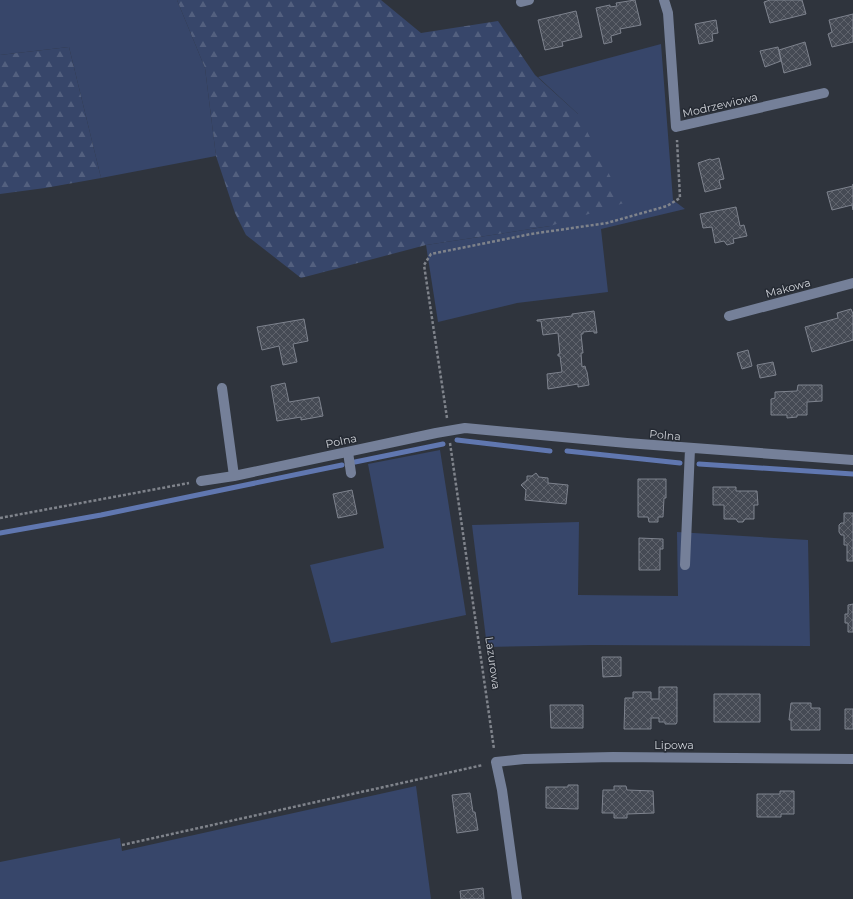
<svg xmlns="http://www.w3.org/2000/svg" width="853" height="899" font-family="Montserrat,sans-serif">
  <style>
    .grass { fill: #37466a }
    .forest { fill: url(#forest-firs) }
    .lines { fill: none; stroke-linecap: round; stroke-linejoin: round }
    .stream { stroke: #6077b0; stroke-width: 5 }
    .building { fill: url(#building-cross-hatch); stroke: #7e838e }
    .path { stroke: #7f838b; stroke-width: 2.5; stroke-dasharray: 3 2; stroke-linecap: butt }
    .minor { stroke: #758099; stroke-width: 10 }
    .labels { text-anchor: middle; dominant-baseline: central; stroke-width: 3; stroke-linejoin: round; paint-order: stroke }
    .street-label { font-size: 11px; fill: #cfd2d8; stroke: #252a33 }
  </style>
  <defs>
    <pattern id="forest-firs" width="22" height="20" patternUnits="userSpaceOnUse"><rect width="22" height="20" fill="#37466a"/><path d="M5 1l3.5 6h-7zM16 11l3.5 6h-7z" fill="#53607f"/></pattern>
    <pattern id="building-cross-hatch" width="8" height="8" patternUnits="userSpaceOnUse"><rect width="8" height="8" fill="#454a54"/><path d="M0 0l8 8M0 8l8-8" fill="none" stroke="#5f636c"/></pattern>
  </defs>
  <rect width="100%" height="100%" fill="#2f343d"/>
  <path class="grass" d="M0,0h177l28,68 11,88 -115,22 -32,-131 -69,8z
    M661,44l12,156 12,9 -84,20 7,63 -91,11 -79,19 -12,-77 124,-19 28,-112 -40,-37z
    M440,450l26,165 -135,28 -21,-78 74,-17 -16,-84z
    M579,522l-1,73 100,1 -1,-64 131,8 2,106 -219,-1 -104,2 -15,-122z
    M416,786l15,113h-431v-37l120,-24 2,13z"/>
  <path class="forest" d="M177,0h204l40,33 77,-12 37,54 43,39 46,89 -74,23 -124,19 -125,33 -55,-43 -11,-22 -19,-57 -11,-88z
    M69,47l32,131 -56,10 -45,6v-139z"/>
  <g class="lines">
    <path class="stream" d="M457,440l93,11
      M567,451l113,12
      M355,462l88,-18
      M699,464l154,10
      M0,533l101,-18 241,-50"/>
  </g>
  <path class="building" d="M635,0l6,25 -21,4 1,4 -10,3 1,6 -8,2 -8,-36 14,-3v2l7,-1 -1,-3z
    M770,0h32l4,14 -36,9 -6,-21z
    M576,11l6,26 -20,5 1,4 -18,4 -7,-30z
    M853,14v28l-21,5 -4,-13 4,-2 -3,-12z
    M716,20l2,13 -6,1 1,7 -14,3 -4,-20z
    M805,42l6,23 -27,8 -5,-23z
    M778,47l3,14 -16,6 -5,-16z
    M719,158l5,21 -5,1 2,8 -16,4 -7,-29 12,-4 2,1z
    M853,184v26l-1,-5 -20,5 -5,-18 26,-6z
    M736,207l4,19 4,-1 3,11 -14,3 1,4 -7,2 -3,-4 -9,2 -3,-16 -9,1 -3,-14z
    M851,309l2,5v26l-41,12 -7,-25 33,-9 -1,-5z
    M594,311l3,22h-3v-2l-11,1v2h-2l2,19h-2l1,14 3,-1 1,4 1,2 2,13 -11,2v-3l-30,5 -1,-15 15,-2 -2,-16h-2v-2h2l-2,-21 -15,2 -2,-14h-4v-1l35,-4v-2z
    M304,319l4,22 -15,3 4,18 -14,3 -4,-19 -17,4 -5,-23z
    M748,350l4,16 -10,3 -5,-16z
    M773,362l3,13 -16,3 -3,-13z
    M285,383l4,19 30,-5 4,19 -22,4v-3l-24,4 -6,-35z
    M798,385h24v16l-15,1v13h-10v2l-10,1v-3h-16v-16l4,-1v-6l22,-1z
    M536,473l3,4 9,1v5l20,2 -2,19 -41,-4 1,-10 -5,-5 6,-5v-4h5z
    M638,479h28v19h-2l-1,19h-5v5h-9l-1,-5h-10z
    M713,487h23v4h21l1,14h-4v14h-9l-2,3h-5l-2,-3h-12v-14h-11z
    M352,490l5,24 -19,4 -5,-24z
    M844,513h9v48h-6v-16h-3v-10h-3l-2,-3v-7l2,-2h3z
    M639,538l24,1v10h-3v21h-21z
    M853,604v28h-5v-9h-3v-9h3v-9z
    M602,657h19v19l-18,1z
    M659,687h18v35l-1,2h-11v-2h-6v-4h-8v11h-27l1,-31h8v-6h18v7h8z
    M714,694h46v28h-46z
    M791,703h20v5h9v22h-29v-10h-2z
    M550,705h33v23h-32z
    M845,709h8v20h-8z
    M568,785h10v24l-32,-1v-21h22z
    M614,786h12l1,4 26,1 1,22 -27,1v4h-13v-5h-12l1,-23h11z
    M780,791h14v23h-13v3h-24v-23h23z
    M470,793l3,19h2l3,18 -21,3 -5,-38z
    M483,888l1,11h-23l-1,-8z"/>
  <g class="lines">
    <path class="path" d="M447,418l-23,-153 7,-11 100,-20 76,-11 60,-17 13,-8 -3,-58
      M450,443l44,306
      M0,518l189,-35
      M122,845l361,-80"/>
    <path class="minor" d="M664,0l4,13 8,114 148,-34
      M521,2l8,-2
      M729,316l124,-33
      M222,388l12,88
      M348,452l3,21
      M201,481l33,-5 202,-43 29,-5 162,15 226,17
      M685,565l5,-116
      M517,899l-15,-109 -6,-28 28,-3 89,-2 240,2"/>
  </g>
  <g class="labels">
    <g class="street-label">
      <text transform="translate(720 105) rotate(-13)">Modrzewiowa</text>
      <text transform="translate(788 288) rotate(-15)">Makowa</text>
      <text transform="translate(665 435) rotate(5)">Polna</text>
      <text transform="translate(341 441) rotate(-12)">Polna</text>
      <text transform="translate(493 663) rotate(82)">Lazurowa</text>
      <text x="674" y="745">Lipowa</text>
    </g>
  </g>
</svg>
